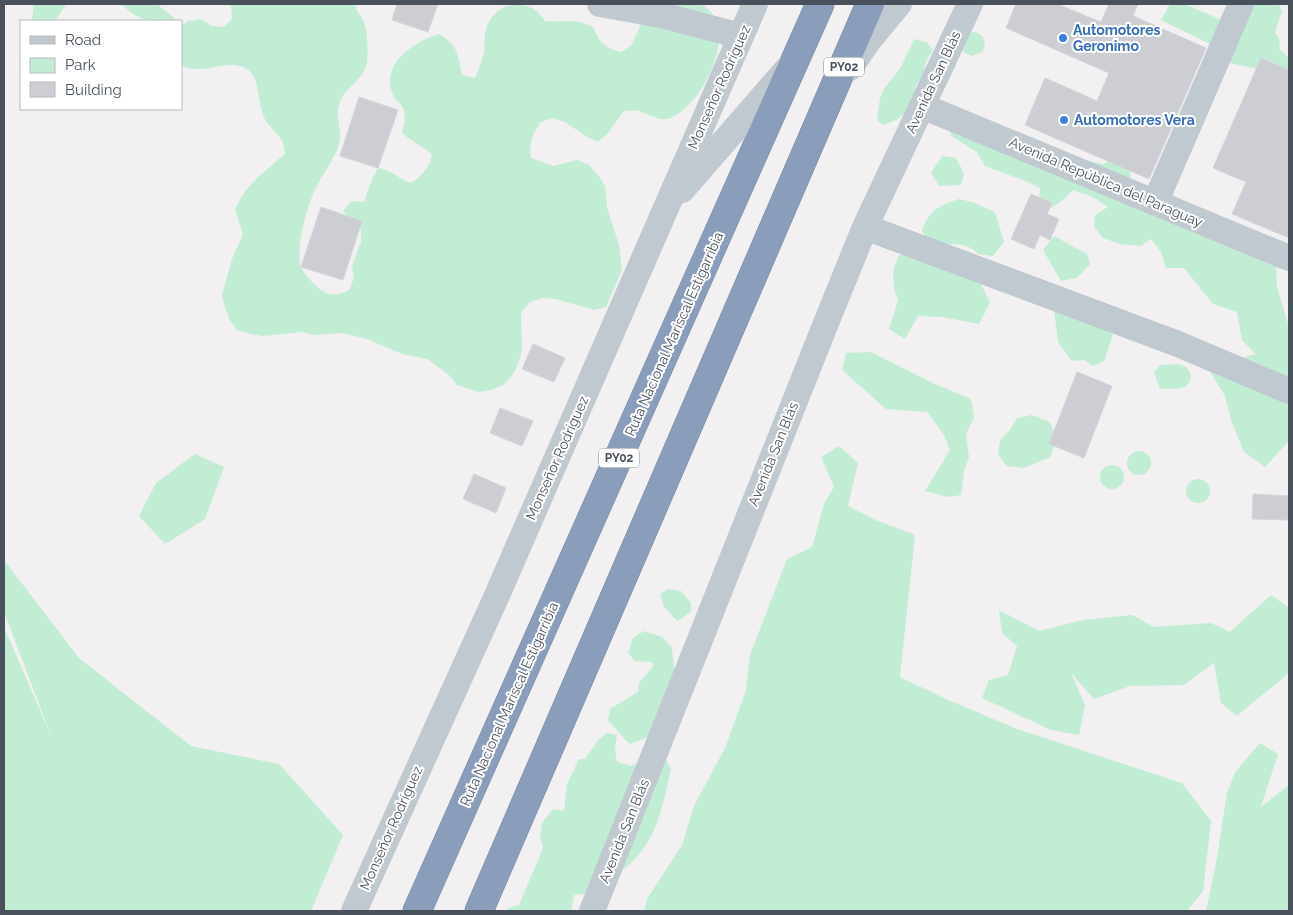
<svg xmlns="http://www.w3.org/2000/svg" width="1293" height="915" font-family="Raleway,sans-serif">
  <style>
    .green { fill: #c1edd5 }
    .building { fill: #cdced4; stroke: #d4d5db }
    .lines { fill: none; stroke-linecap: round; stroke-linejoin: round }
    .highway-casing { stroke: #7589a7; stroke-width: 29 }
    .minor { stroke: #c1c9d0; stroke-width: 26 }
    .highway { stroke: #8a9ebb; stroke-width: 28 }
    .shop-dot { fill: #3f7fe0; stroke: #fff; stroke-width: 2 }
    .labels { text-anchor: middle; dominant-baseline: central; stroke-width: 4; stroke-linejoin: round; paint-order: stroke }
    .shield { fill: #fff; stroke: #7f858d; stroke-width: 1 }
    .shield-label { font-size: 12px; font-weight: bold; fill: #48515c }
    .shop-label { font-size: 14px; font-weight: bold; fill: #366cbe; stroke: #fff; text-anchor: start }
    .street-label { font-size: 14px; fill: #48515c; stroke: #fff }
  </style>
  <rect width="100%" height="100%" fill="#f2f0f0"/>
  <path class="green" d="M34,4h34l-3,2 -10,15h-23z
    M122,4h35l21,17c-23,0 -39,2 -56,-17z
    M228,4h127c1,7 5,10 8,16 5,11 5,30 4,42 -3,19 -24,26 -28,43 -4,13 4,25 0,38 -4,17 -17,31 -24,47 -8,16 -20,60 -14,77 3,6 9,13 14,18 12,11 20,12 34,5l5,-12 -2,-12 9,-24v-12l-18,-19 8,-10 13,1 8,-23 6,-11c13,2 21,11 33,15 12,-8 17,-14 21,-28 -9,-9 -20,-13 -30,-22 2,-8 5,-19 0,-27 -2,-3 -6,-5 -8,-9 -16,-32 19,-55 45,-63 20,12 19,21 23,41l13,3c3,-8 7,-17 9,-25 1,-8 0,-16 2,-24 4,-15 18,-26 34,-24 12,1 18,6 25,16 21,2 27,-4 48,6 7,16 10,20 27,25l11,-6 16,-34 8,-8c11,0 41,-4 49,2 36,23 0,94 -29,110 -13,8 -24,-1 -36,-5 -5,-1 -10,0 -15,0l-16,22 -10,9 -11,-5 -22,-15 -12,-4 -12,4c-9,13 -12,20 -10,36l22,8 24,-6 12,5 9,10 7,11 2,21 12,38 3,25 -16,37 -12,3 -38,-11 -13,-1 -13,4 -9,10 1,39 -4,13 -6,12 -9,9 -12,5 -13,2 -21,-7 -8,-10 -22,-16 -25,-5 -35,-15 -25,-6 -27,2 -13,-3 -39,4 -13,-2 -13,-4 -7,-10 -5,-12 -3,-13 10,-36 11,-25 -8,-24c9,-24 31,-40 50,-56 -1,-3 -1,-8 -2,-11 -5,-11 -16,-17 -20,-28 -5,-13 -3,-29 -11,-41 -11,-15 -33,-7 -48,-5 -8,1 -15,-1 -23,-3v-42l2,1 5,-4 13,-2 11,7 12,1 8,-8 -1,-12z
    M1170,4h15l36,16 -1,29 -59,-29z
    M1252,4h26l4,7 -7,21 5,9 -1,8 10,9v18l-59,-13 2,-12z
    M973,32c11,1 15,11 9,20l-10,4 -7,-3 -2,-3 6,-17z
    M914,39l12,3 7,8 -7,11 -3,16 -7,8 -2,12 -6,13 -10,9 -14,6 -7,-4 3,-23 4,-9 17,-22z
    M957,114l43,18 34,6 10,12 59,14 12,-6 16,9 -1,15 146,81 1,24 12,40v114l-24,26 -21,-15 -13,-32 -6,-24 -14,-23 10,-19 16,5 19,-5 -14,-14 -5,-28 -24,-8 -29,-36h-18l-5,-16 -10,-13 -10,7 -21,-2 -17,-6 -9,-11 1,-12 13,-8 -15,-10 -20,-7c-11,11 -19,20 -35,20l2,-22 -12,-6 -43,-16 -8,-14 -27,-17z
    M942,156l14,2 8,15 -3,12 -22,1 -8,-13z
    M959,199l13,3 23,10 9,30 -11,14 -15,-2c-11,-14 -32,-10 -47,-8l-9,-16c8,-21 17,-24 37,-31z
    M1054,236l33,18 3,10 -13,14 -16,3 -18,-31z
    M911,254l67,24 12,25 -11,21 -37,-7 -24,-1 -13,23 -16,-10 9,-29 -4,-12 -1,-17 6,-16z
    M1054,310l49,16 10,9 -9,26 -11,5 -9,-6 -12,1 -14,-19z
    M871,352l64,32 36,15 3,18 -8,17 3,23 -5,14 -3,24 -13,2 -23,-6 25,-41 -6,-15 -17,-23 -41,-3 -44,-39 4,-17z
    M1178,364c12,2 19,16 6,23 -5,3 -17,1 -24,2l-6,-16 6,-8z
    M1032,415l18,7 7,19 -7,16 -26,11 -18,-2 -8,-12 2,-14 9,-9 8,-13z
    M839,446l19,17 -10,43 25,13 42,16 -15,142 48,23 72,30 162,53 29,38 -8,70 -16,20h-543l3,-12 35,-54 12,-39 31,-58 21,-58 4,-35 37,-96 25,-12 12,-43 10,-17 -13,-30z
    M1127 463a12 12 0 1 1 24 0a12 12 0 1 1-24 0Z
    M195,454l29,13 -19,52 -40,25 -26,-28 17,-33z
    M1100 477a12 12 0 1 1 24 0a12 12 0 1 1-24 0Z
    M1186 491a12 12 0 1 1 24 0a12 12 0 1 1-24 0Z
    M4,560l75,98 112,88 88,18 64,71 -32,76h-307v-284l48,111 -48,-126z
    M668,589l13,2 10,12v9l-14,9 -13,-14 -4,-13z
    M1271,595l18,13v65l-52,43 -16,-13 -7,-40 -30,22 -54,1 -36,13 -23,-26 14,32 -6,30 -28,-5 -69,-32 7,-18 19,-5 9,-29 -15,-13 -3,-23 40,21 44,-11 49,-5 22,12 57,-4 19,9z
    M644,631l18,6 10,11 3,28 -26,61 -20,7 -21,-24 2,-11 28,-17 1,-9 15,-18 -3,-3 -16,-1 -7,-8 5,-15z
    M608,733l9,2 -2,15 2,12 14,4 14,-6 19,-4 7,13c-7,31 -13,67 -37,91 -14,14 -34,23 -50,34l-10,1 -3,16h-66l4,-3 10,-3 24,-57 -3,-11 2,-14 11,-14 11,2 3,-27 12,-25h6l14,-20z
    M1260,743l18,11 -17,53 28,-22v126h-83l11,-53 10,-66 9,-21z"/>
  <path class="building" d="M397,4h41l-10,28 -36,-12z
    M1016,4h41l44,18 8,-18h29l-5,12 73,32 -57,131 -124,-54 20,-47 52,23 12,-28 -103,-45z
    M1261,58l28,12v168l-57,-24 14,-32 -33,-14z
    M359,97l39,13 -20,58 -38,-12z
    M1031,194l21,9 -5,11 12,5 -9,21 -10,-5 -6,14 -23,-10z
    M321,207l41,14 -19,59 -42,-13z
    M533,344l32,14 -11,24 -32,-13z
    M1077,372l35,14 -28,72 -35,-14z
    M500,408l33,13 -11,25 -32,-13z
    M474,474l32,14 -10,25 -33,-14z
    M1253,494l36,2v24l-37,-1z"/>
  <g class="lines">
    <g class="highway-casing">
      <path id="highway" d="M417,911l403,-907
        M479,911l391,-907"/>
    </g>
    <path class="minor" d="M600,4l61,11 80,21
      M850,68l19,-28 30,-36
      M922,106l367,152
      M682,190l106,-122
      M1155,203l86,-199
      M865,227l313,117 111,47
      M354,911l140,-309 261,-598
      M592,911l232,-583 41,-101 105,-223"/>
    <use href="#highway" class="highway"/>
  </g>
  <g class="shop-dot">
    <circle cx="1063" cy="38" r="5"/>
    <circle cx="1064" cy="120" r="5"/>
  </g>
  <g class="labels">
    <g class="shield">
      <rect x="824" y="57.5" width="40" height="19" rx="4"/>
      <rect x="599" y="448.5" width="40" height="19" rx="4"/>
    </g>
    <g class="shield-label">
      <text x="844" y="67">PY02</text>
      <text x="619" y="458">PY02</text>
    </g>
    <g class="shop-label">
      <text x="1073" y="30">Automotores<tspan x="1073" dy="16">Geronimo</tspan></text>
      <text x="1074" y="120">Automotores Vera</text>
    </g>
    <g class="street-label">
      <text transform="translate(933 82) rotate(-65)">Avenida San Blás</text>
      <text transform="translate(719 87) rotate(-66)">Monseñor Rodríguez</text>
      <text transform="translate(1106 182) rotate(23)">Avenida República del Paraguay</text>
      <text transform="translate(674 334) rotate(-66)">Ruta Nacional Mariscal Estigarribia</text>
      <text transform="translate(773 454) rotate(-68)">Avenida San Blás</text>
      <text transform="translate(557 458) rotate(-66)">Monseñor Rodríguez</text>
      <text transform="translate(509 704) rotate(-66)">Ruta Nacional Mariscal Estigarribia</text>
      <text transform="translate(391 828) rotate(-66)">Monseñor Rodríguez</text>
      <text transform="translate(624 831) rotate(-68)">Avenida San Blás</text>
    </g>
  </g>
  <rect width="1293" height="915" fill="none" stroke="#48515c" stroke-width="10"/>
  <rect x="20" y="20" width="162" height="90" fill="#ffffff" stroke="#b6b9be"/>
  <rect x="30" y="36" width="25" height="8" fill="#c1c9d0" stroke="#b6b9be"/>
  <text x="65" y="45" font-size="15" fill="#48515c">Road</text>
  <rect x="30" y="58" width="25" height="15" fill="#c1edd5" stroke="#b6b9be"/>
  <text x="65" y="70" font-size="15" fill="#48515c">Park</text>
  <rect x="30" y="82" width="25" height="15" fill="#cdced4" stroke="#b6b9be"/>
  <text x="65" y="95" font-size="15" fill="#48515c">Building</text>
</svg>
